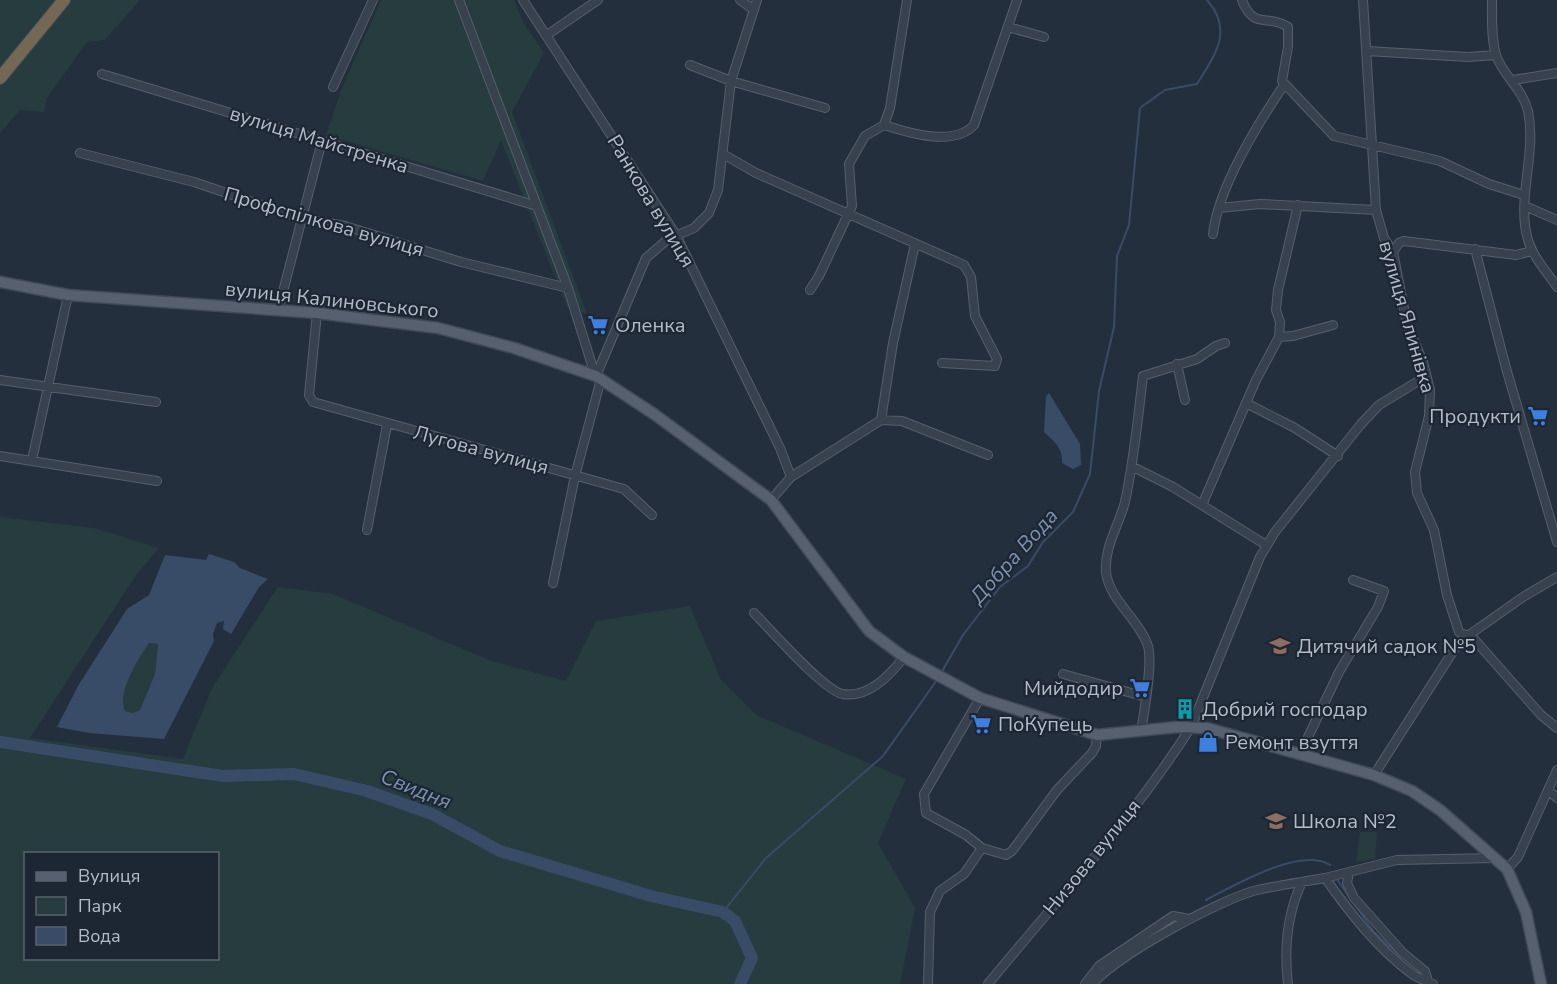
<svg xmlns="http://www.w3.org/2000/svg" width="1557" height="984" font-family="'Nunito Sans',sans-serif">
  <style>
    .green { fill: #263c3f; fill-rule: evenodd }
    .water { fill: #394c67; fill-rule: evenodd }
    .lines { fill: none; stroke-linecap: round; stroke-linejoin: round }
    .stream { stroke: #394c67; stroke-width: 2 }
    .river { stroke: #394c67; stroke-width: 12 }
    .minor-casing { stroke: #565f6c; stroke-width: 10 }
    .major-casing { stroke: #414a57; stroke-width: 13 }
    .highway-casing { stroke: #434c59; stroke-width: 14 }
    .minor { stroke: #38414e; stroke-width: 8 }
    .major { stroke: #56606e; stroke-width: 10 }
    .highway { stroke: #746855; stroke-width: 12 }
    .labels { text-anchor: middle; dominant-baseline: central; stroke-width: 4.5; stroke-linejoin: round; paint-order: stroke }
    .street-label { font-size: 20px; fill: #b4bcc9; stroke: #1d2633 }
    .poi-label { font-size: 20px; fill: #b4bcc9; stroke: #1d2633; text-anchor: start }
    .water-label { font-size: 21px; font-style: italic; fill: #7c92b1; stroke: #1d2633 }
  </style>
  <rect width="100%" height="100%" fill="#242f3e"/>
  <path class="green" d="M0,0h140l-35,40 -18,2 -40,56 -3,14 -24,-2 -20,23z
    M381,0h133l9,22 21,31 -32,59 75,202 -20,-7 -66,-167 -18,41 -157,-46 16,-47z
    M0,517l94,11 65,20 -23,27 -106,163 153,21 29,-71 66,-101 55,7 158,67 75,20 30,-60 94,-15 31,74 35,35 150,64 -28,64 37,65 -15,76h-900zM26,854h192v104h-192z
    M149,643l9,1 -3,30 -15,36 -7,3 -8,-2c-8,-21 13,-50 24,-68z
    M1360,832h17l-2,27 -19,3z"/>
  <path class="water" d="M1049,393l31,51 1,21 -8,4 -11,-6c1,-16 -8,-21 -18,-31l2,-36z
    M209,554l25,8 6,6 28,11 -9,8 -28,47 -8,-5 1,-8 -7,2 -4,11 1,7 -50,98 -75,-6 -32,-6 21,-41 49,-77 22,-14 16,-40 41,5zM149,643l9,1 -3,30 -15,36 -7,3 -8,-2c-8,-20 13,-51 24,-68z"/>
  <g class="lines">
    <path class="stream" d="M941,673l22,-38 37,-48 28,-21 15,-24 30,-30 17,-38 9,-83 15,-64 3,-71 12,-31 11,-117 25,-18 32,-6c18,-29 37,-54 10,-84
      M1336,878l38,54 26,24
      M1206,900c27,-14 95,-54 124,-35
      M723,912l43,-54 117,-102 54,-76"/>
    <path class="river" d="M0,742l223,34 71,-2 73,17 65,23 68,37 151,45 72,16 12,9 17,37 -12,26"/>
    <g class="minor-casing">
      <path id="minor" d="M459,0l109,288 27,87
        M523,0l153,235 104,213 11,29
        M740,0l14,10
        M1242,0c12,31 25,13 46,27v20l-6,34 52,55 106,25 49,23 35,11
        M1363,0l13,210 8,28 9,14 14,72 16,38 7,28 -1,26 -14,56 2,21 17,37 13,65 12,37 15,7 67,76 16,13
        M1492,0c0,17 -1,38 4,55 7,21 27,34 32,56 9,43 -12,88 0,129 5,17 19,32 29,47
        M1008,27l36,10
        M547,35l51,-35
        M1367,51l101,6 28,-2
        M690,65l41,16 94,27
        M102,74l435,132
        M1513,80l44,-7
        M333,87l40,-87
        M884,125c25,8 70,22 90,0l43,-125
        M80,153l114,29 106,36 45,8 116,36 107,26
        M723,154l33,19 208,92 7,12 4,39 22,43 -2,7 -53,-3
        M1525,206l32,14
        M1219,208l41,-4 116,6
        M1213,234c5,-46 45,-111 71,-149
        M1475,249l31,119 51,174
        M1393,252l6,-9 5,-2 112,14 16,-4
        M810,290l9,-14 33,-70 -3,-42 16,-28 19,-11 6,-17 17,-108
        M278,311l44,-170
        M317,313l-8,82 4,7 311,87 28,26
        M1279,337l14,-1 40,-11
        M1177,364l8,36
        M596,376l50,-118 22,-19 26,-11 15,-15 9,-23 13,-109 26,-81
        M0,380l156,22
        M1246,403l49,25 43,28
        M881,420l12,-77 22,-99
        M0,456l157,25
        M32,460l36,-165
        M1133,467l40,20 93,58
        M771,500l20,-23 90,-57 21,1 86,34
        M1202,505l54,-125 23,-43 1,-15 -4,-12 2,-20 20,-85
        M367,530l20,-105
        M553,583l22,-107 26,-97
        M754,613c16,16 71,79 89,81 26,4 47,-19 61,-37
        M1063,674l83,23
        M1141,732c3,-20 12,-68 7,-86 -9,-27 -39,-46 -42,-74 -2,-25 13,-47 19,-70 9,-42 13,-84 18,-126l54,-17 19,-13 9,-3
        M1300,754l39,-82 39,-65 6,-16 -31,-11
        M1374,775l85,-133 64,-45 34,-20
        M1549,791l8,7
        M982,848l24,7 6,-4 45,-61 35,-37 4,-7 1,-11
        M1507,869l11,-12 39,-87
        M1349,872l-2,11 7,15 49,55 22,18 3,10
        M1325,878l72,-18 99,-2
        M928,984l2,-72 10,-21 24,-17 18,-26 -16,-13 -40,-22 -2,-19 56,-96
        M988,984c69,-84 145,-166 203,-257l69,-170 15,-25 86,-108 18,-19 46,-28
        M1085,984l14,-18 74,-50 16,3
        M1093,984c20,-27 130,-86 164,-94 22,-5 46,-8 68,-12 25,35 52,70 87,96 6,5 14,6 21,10
        M1288,984c-4,-34 -1,-70 14,-102"/>
    </g>
    <g class="major-casing">
      <path id="major" d="M0,282l68,13 249,18 121,15 76,20 82,28 58,38 117,86 98,131 35,26 76,41 117,37 80,-8 30,1 167,47 38,16 28,19 67,59 19,43 15,72"/>
    </g>
    <g class="highway-casing">
      <path id="highway" d="M0,78l64,-78"/>
    </g>
    <use href="#minor" class="minor"/>
    <use href="#major" class="major"/>
    <use href="#highway" class="highway"/>
  </g>
  <defs>
    <g id="supermarket-bare" transform="scale(1.62)"><path d="M-6-5.5h2.5l.6 2H6L4.5 2H-2.5L-4.4-4H-6ZM-1.5 3.2a1.3 1.3 0 1 0 .1 0ZM3 3.2a1.3 1.3 0 1 0 .1 0Z" fill="#3f7fe0" stroke="#1d2633" stroke-width="2.5" paint-order="stroke"/></g>
    <g id="school-bare" transform="scale(1.62)"><path d="M0-5L7-2L0 1L-7-2ZM-4 1L0 2.5L4 1V4Q0 6-4 4Z" fill="#8d6e63" stroke="#1d2633" stroke-width="2.5" paint-order="stroke"/></g>
    <g id="building-bare" transform="scale(1.62)"><path d="M-4-6H4V6H1V3H-1V6H-4ZM-2.5-4.3h1.7v1.8h-1.7ZM.8-4.3h1.7v1.8H.8ZM-2.5-1h1.7V.8h-1.7ZM.8-1h1.7V.8H.8Z" fill="#0f9aa8" stroke="#1d2633" stroke-width="2.5" paint-order="stroke"/></g>
    <g id="shop-bare" transform="scale(1.62)"><path d="M-5-2.5h2.3a2.7 3.5 0 0 1 5.4 0H5L5.5 6h-11ZM-1.5-2.5h3a1.5 2.3 0 0 0-3 0Z" fill="#3f7fe0" stroke="#1d2633" stroke-width="2.5" paint-order="stroke"/></g>
  </defs>
  <g fill-rule="evenodd">
    <use href="#supermarket-bare" x="598" y="325"/>
    <use href="#supermarket-bare" x="1538" y="416"/>
    <use href="#school-bare" x="1280" y="646"/>
    <use href="#supermarket-bare" x="1140" y="688"/>
    <use href="#building-bare" x="1185" y="709"/>
    <use href="#supermarket-bare" x="981" y="724"/>
    <use href="#shop-bare" x="1208" y="742"/>
    <use href="#school-bare" x="1276" y="821"/>
  </g>
  <g class="labels">
    <g class="street-label">
      <text transform="translate(319 140) rotate(17)">вулиця Майстренка</text>
      <text transform="translate(651 201) rotate(59)">Ранкова вулиця</text>
      <text transform="translate(324 222) rotate(16)">Профспілкова вулиця</text>
      <text transform="translate(332 300) rotate(6)">вулиця Калиновського</text>
      <text transform="translate(1407 317) rotate(74)">вулиця Ялинівка</text>
      <text transform="translate(481 450) rotate(15)">Лугова вулиця</text>
      <text transform="translate(1092 857) rotate(-51)">Низова вулиця</text>
    </g>
    <g class="poi-label">
      <text x="615" y="325">Оленка</text>
      <text x="1521" y="416" text-anchor="end">Продукти</text>
      <text x="1297" y="646">Дитячий садок №5</text>
      <text x="1123" y="688" text-anchor="end">Мийдодир</text>
      <text x="1202" y="709">Добрий господар</text>
      <text x="998" y="724">ПоКупець</text>
      <text x="1225" y="742">Ремонт взуття</text>
      <text x="1293" y="821">Школа №2</text>
    </g>
    <g class="water-label">
      <text transform="translate(1014 556) rotate(-48)">Добра Вода</text>
      <text transform="translate(416 789) rotate(22)">Свидня</text>
    </g>
  </g>
  <rect x="24" y="852" width="195" height="108" fill="#1d2633" stroke="#59626f" stroke-width="1.5"/>
  <rect x="36" y="872" width="30" height="9" fill="#56606e" stroke="#59626f" stroke-width="1.5"/>
  <text x="78" y="882" font-size="18" fill="#b4bcc9">Вулиця</text>
  <rect x="36" y="897" width="30" height="18" fill="#263c3f" stroke="#59626f" stroke-width="1.5"/>
  <text x="78" y="912" font-size="18" fill="#b4bcc9">Парк</text>
  <rect x="36" y="927" width="30" height="18" fill="#394c67" stroke="#59626f" stroke-width="1.5"/>
  <text x="78" y="942" font-size="18" fill="#b4bcc9">Вода</text>
</svg>
